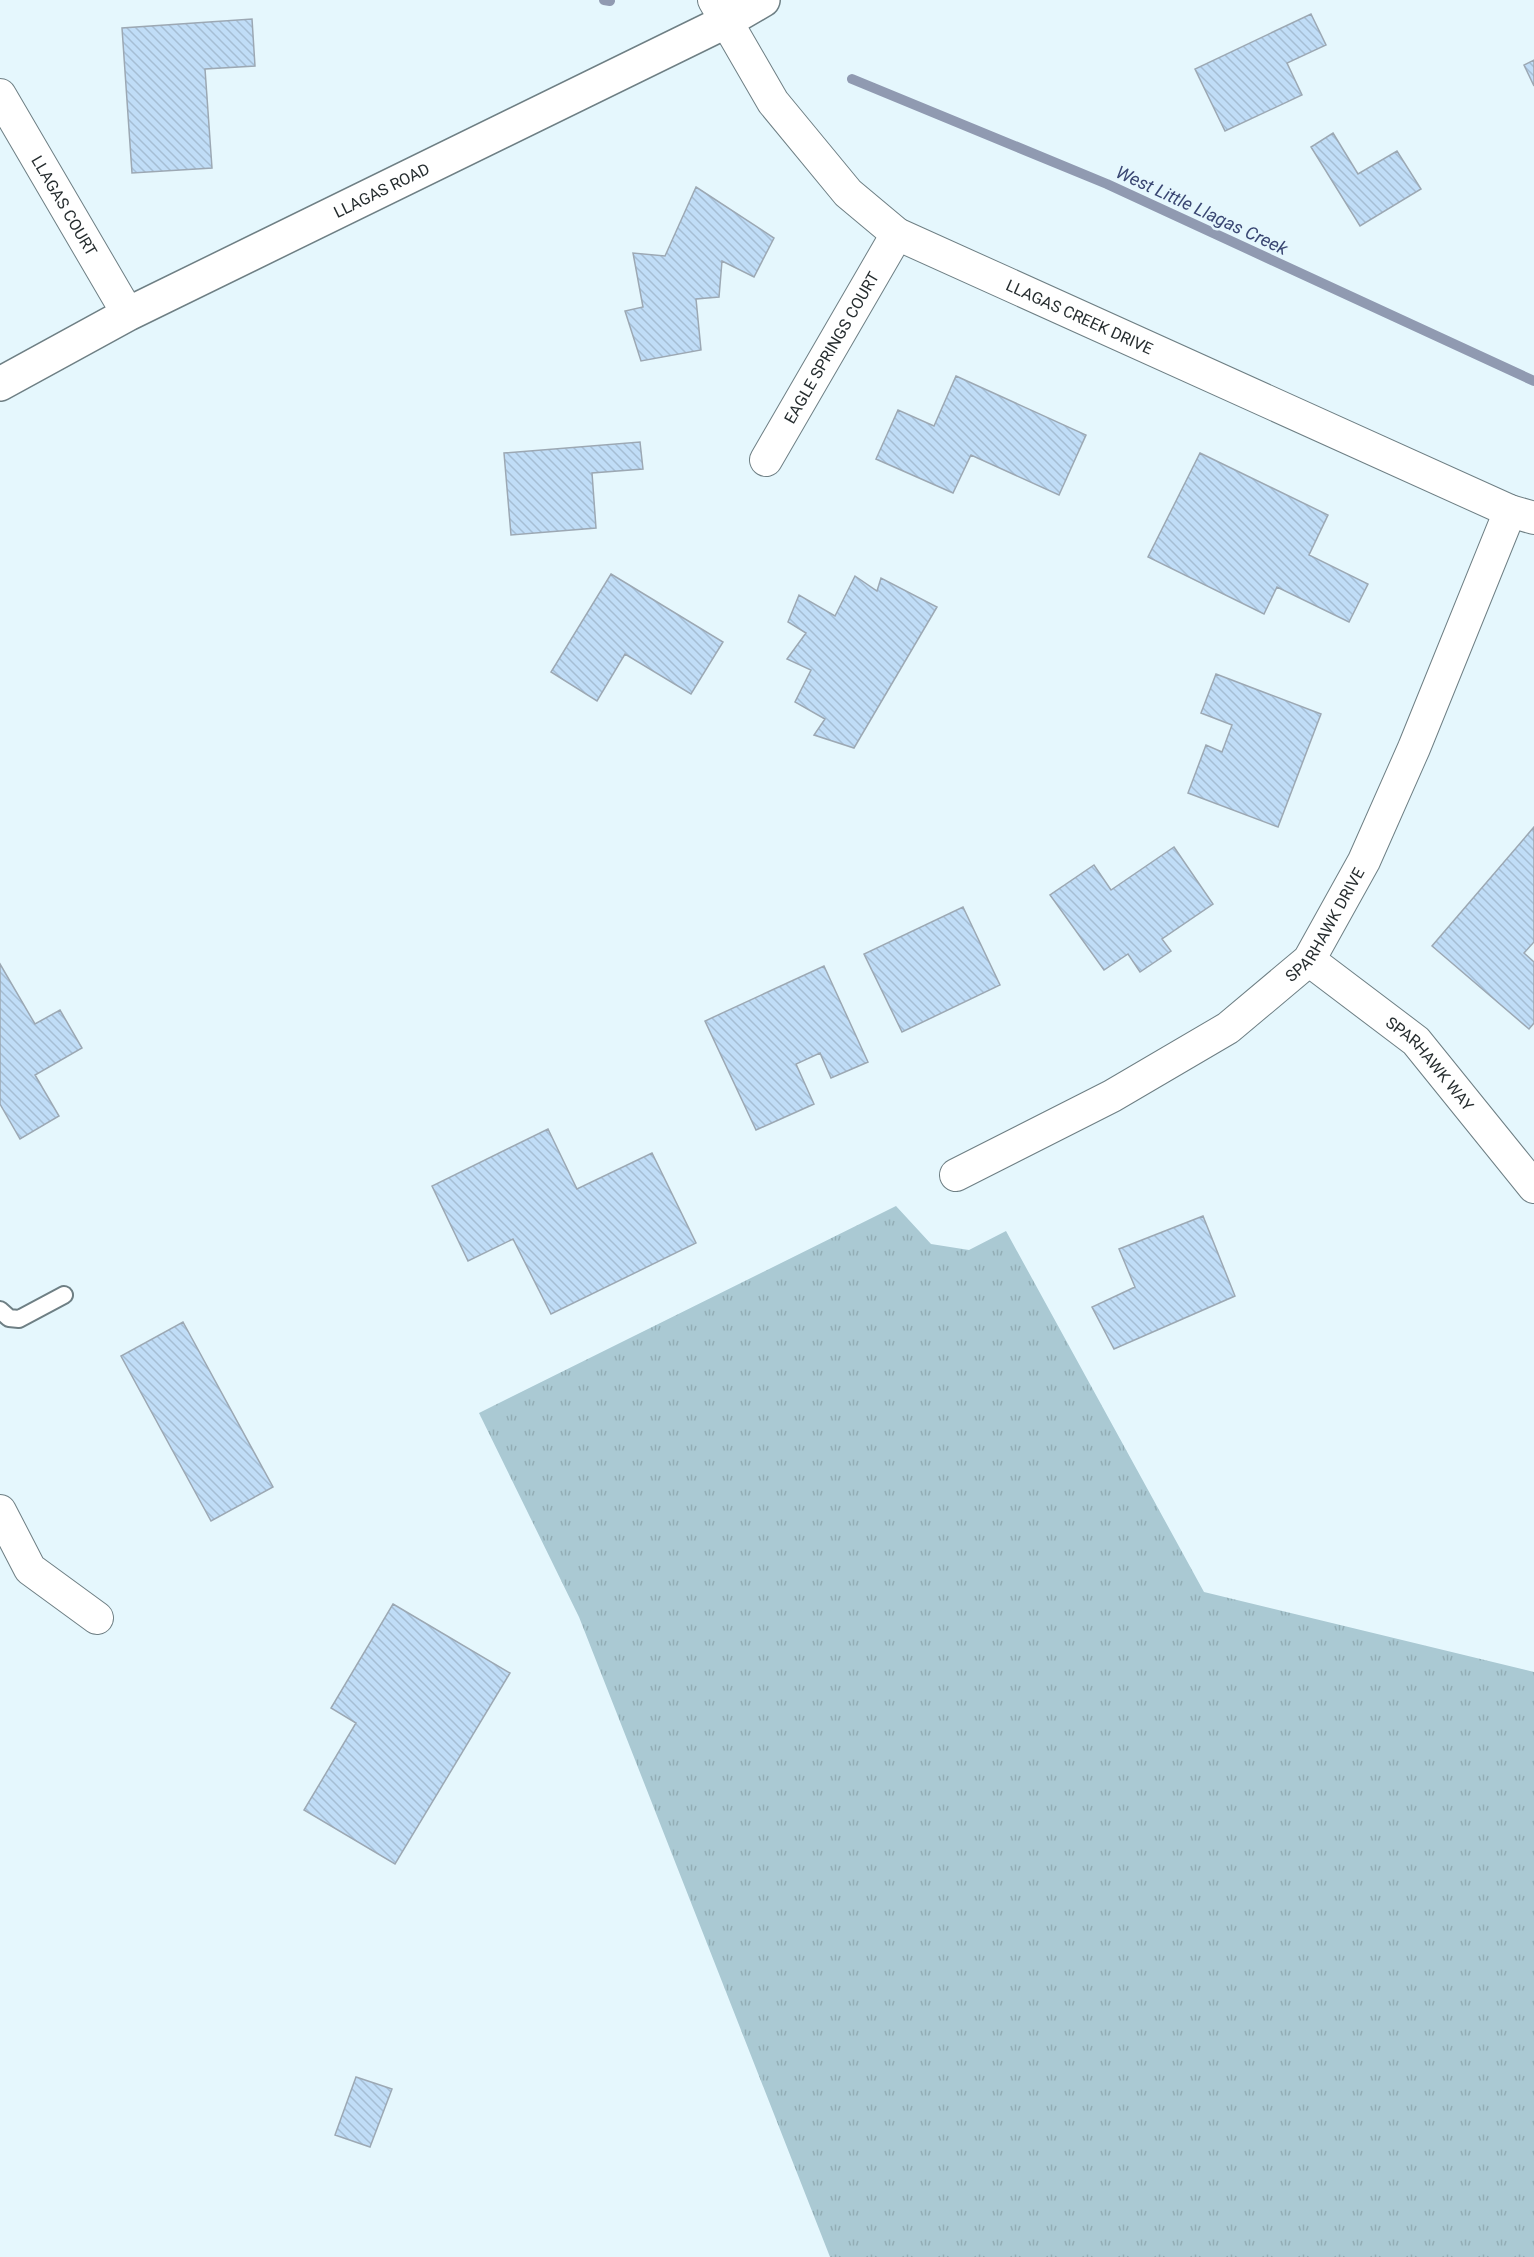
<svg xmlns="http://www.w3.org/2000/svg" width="1534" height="2257" font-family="Roboto,sans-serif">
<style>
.grass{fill:url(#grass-tufts)}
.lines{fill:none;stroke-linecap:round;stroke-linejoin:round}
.stream{stroke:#909ab1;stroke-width:10}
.building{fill:url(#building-back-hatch);stroke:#9ca8b3;stroke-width:1.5}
.lane-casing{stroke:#6e7f84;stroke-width:20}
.street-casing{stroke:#6e7f84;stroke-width:34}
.secondary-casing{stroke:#6e7f84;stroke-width:36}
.lane{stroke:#fff;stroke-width:16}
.street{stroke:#fff;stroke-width:32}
.secondary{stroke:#fff;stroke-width:33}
.labels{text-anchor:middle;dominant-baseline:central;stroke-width:5;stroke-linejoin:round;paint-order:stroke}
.street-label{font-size:16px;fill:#262d2f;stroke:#e5f7fd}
.water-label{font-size:18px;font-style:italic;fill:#394672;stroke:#e5f7fd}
</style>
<defs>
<pattern id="grass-tufts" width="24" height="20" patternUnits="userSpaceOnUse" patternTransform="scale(1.5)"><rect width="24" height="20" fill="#aac9d3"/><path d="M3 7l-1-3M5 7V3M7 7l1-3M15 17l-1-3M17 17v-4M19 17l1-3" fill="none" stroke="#92adb5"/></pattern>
<pattern id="building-back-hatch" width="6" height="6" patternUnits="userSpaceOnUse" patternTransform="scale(1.5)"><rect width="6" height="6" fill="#c0ddf7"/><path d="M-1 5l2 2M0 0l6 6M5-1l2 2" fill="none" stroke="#a5bed4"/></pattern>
</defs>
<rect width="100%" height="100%" fill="#e5f7fd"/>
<path class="grass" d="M896 1206 931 1244 969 1250 1006 1231 1204 1592 1534 1672V2257H830L579 1617 479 1413Z"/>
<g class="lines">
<path class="stream" d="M604 0 610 1
M852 79 1107 184 1534 381"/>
</g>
<path class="building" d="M1311 14 1326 45 1287 63 1302 95 1225 131 1195 69Z
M252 19 255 66 205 69 212 168 132 173 122 28Z
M1534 60V86L1524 65Z
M1333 133 1358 174 1397 151 1421 189 1360 226 1311 147Z
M696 187 774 238 754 277 722 261 719 297 696 299 701 350 641 361 625 311 643 307 633 253 665 256Z
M956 376 1086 435 1059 495 971 455 953 493 876 459 898 410 934 426Z
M640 442 643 469 592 473 596 528 511 535 504 453Z
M1200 453 1328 515 1309 555 1368 584 1349 622 1277 587 1264 614 1148 557Z
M611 574 723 642 691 694 625 654 597 701 551 672Z
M855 576 877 591 881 578 937 607 854 748 814 735 825 719 795 702 811 670 787 659 806 633 788 622 799 595 835 616Z
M1216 674 1321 714 1278 827 1188 793 1206 745 1222 752 1232 725 1201 713Z
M1534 827V942L1524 953 1534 962V1023L1529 1029 1432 946Z
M1174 847 1213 904 1162 939 1171 951 1140 972 1128 954 1104 970 1050 895 1094 865 1111 890Z
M963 907 1000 985 902 1032 864 954Z
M0 964 35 1024 60 1010 82 1048 35 1075 59 1116 20 1139 0 1104Z
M824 966 868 1062 831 1078 820 1053 796 1064 814 1104 756 1130 705 1021Z
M548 1129 577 1189 652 1153 696 1243 551 1314 513 1239 468 1261 432 1186Z
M1203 1216 1235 1296 1114 1349 1092 1307 1135 1287 1119 1249Z
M183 1322 273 1487 211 1521 121 1356Z
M393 1604 510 1673 395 1864 304 1810 356 1723 331 1708Z
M356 2077 392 2089 370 2147 335 2135Z"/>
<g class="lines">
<defs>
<path id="lane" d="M0 1310 9 1318 19 1319 64 1295"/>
<g id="street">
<path id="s1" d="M714 0 773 102 848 193 897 234 1510 511 1534 518"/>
<path id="s2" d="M0 95 128 314"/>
<path id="s3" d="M766 460 897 234"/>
<path id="s4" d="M1309 960 1416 1041 1534 1187"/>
<path id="s5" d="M956 1175 1112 1096 1228 1028 1309 960 1364 861 1414 748 1510 511"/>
<path d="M0 1511 30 1569 97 1618"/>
</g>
<g id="secondary">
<path id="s6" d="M0 384 128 314 727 21 763 0"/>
</g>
</defs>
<use href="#lane" class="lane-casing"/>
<use href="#street" class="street-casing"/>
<use href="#secondary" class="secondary-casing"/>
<use href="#lane" class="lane"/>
<use href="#street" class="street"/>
<use href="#secondary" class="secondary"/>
</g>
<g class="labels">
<g class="street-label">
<text stroke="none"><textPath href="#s6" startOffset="428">LLAGAS ROAD</textPath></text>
<text stroke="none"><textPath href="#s2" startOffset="128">LLAGAS COURT</textPath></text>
<text stroke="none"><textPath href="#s1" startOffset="500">LLAGAS CREEK DRIVE</textPath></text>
<text stroke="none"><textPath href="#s3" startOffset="130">EAGLE SPRINGS COURT</textPath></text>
<text stroke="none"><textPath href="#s5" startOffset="453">SPARHAWK DRIVE</textPath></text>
<text stroke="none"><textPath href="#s4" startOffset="160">SPARHAWK WAY</textPath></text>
</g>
<g class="water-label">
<text transform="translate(1202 210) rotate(25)">West Little Llagas Creek</text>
</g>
</g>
</svg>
